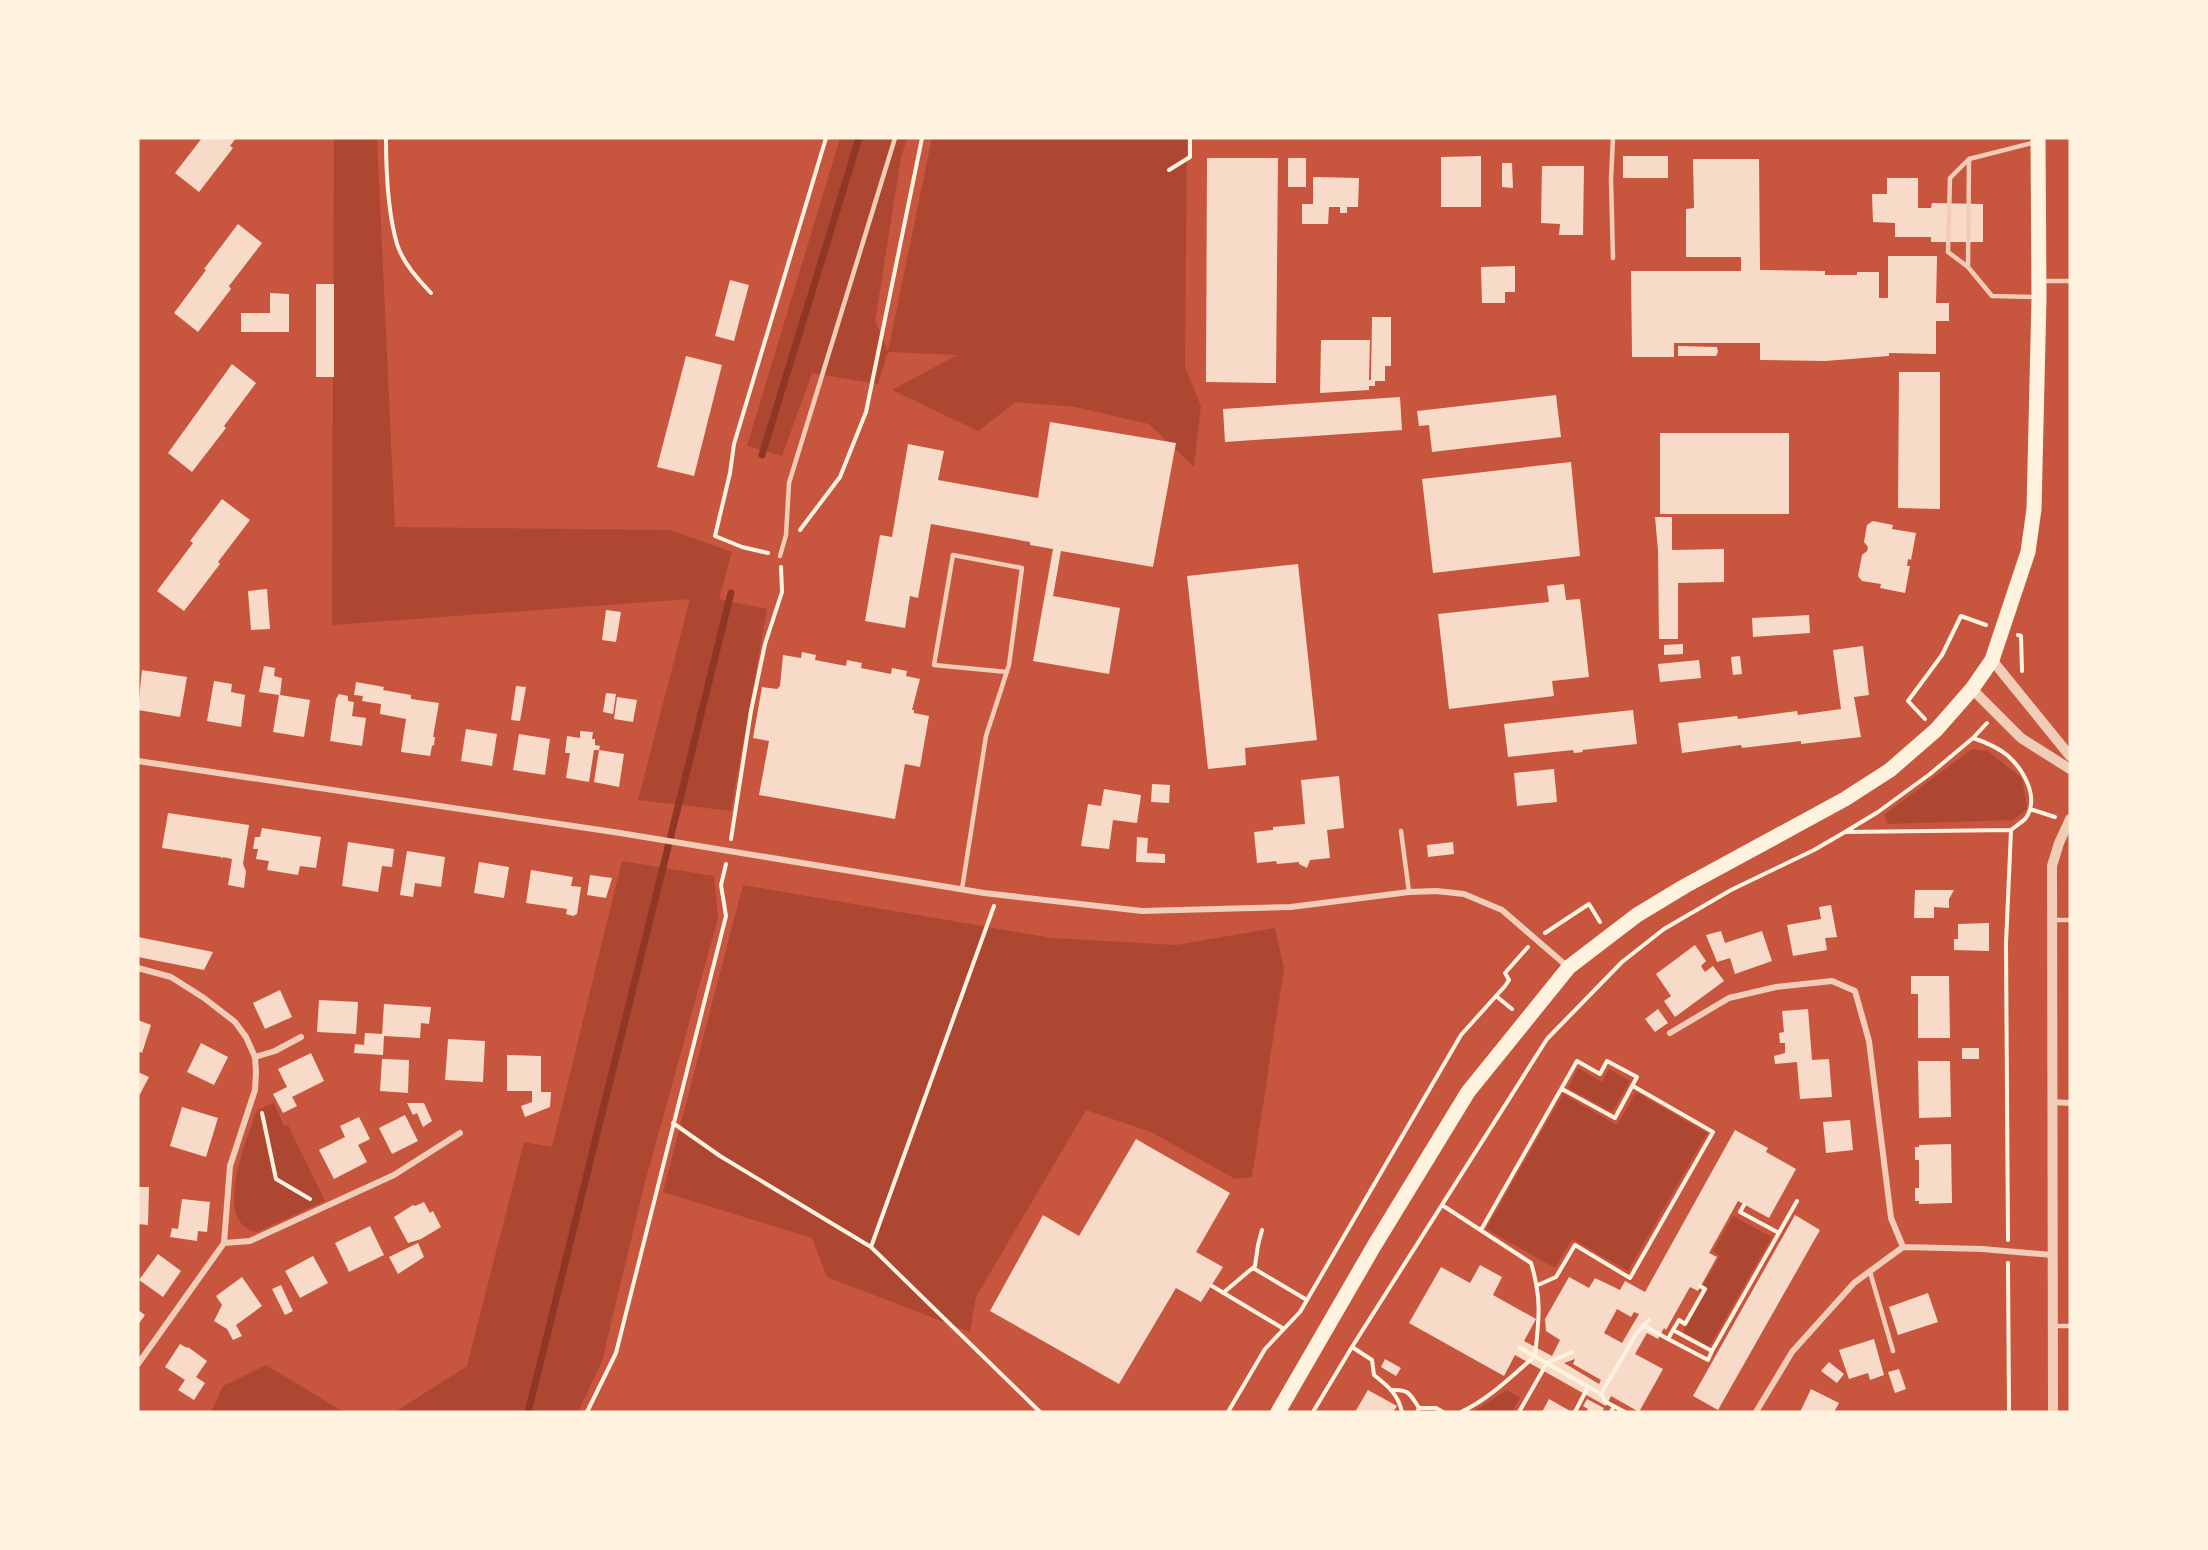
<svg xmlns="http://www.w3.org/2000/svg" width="2208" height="1550" font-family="'Roboto Condensed',sans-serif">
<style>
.green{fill:#ae4732}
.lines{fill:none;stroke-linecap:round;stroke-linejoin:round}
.stream{stroke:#8f3625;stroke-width:7}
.building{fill:#f7dbc8;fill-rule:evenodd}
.path{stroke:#fff3e0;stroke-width:4}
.service{stroke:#f1ccb7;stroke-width:4.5}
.minor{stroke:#f1ccb7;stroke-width:6}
.tertiary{stroke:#f1ccb7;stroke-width:10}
.primary{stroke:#fff3e0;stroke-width:15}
</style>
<rect width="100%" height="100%" fill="#c8553d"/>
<path class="green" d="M334 138H377L395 527 670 530 732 552 719 599 767 609 731 811 638 800 690 599 332 625Z
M840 138H907L901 158 875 321 888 351 932 138H1187L1185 367 1201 406 1194 467 1149 424 1075 407 1016 402 978 431 892 390 957 355 888 352 878 384 812 373 782 456 747 446Z
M1972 749 1988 751 2022 778 2027 809 2013 820 1888 824 1884 815Z
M622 861 714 876 718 918 644 1186 602 1361 578 1412H395L467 1366 524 1142 552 1147Z
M743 885 1052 938 1176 945 1275 928 1284 968 1252 1177 1235 1179 1151 1132 1086 1110 976 1297 970 1332 827 1277 812 1238 663 1192Z
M1578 1068 1602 1082 1609 1069 1630 1081 1612 1112 1568 1088Z
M1636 1092 1707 1133 1628 1271 1572 1239 1555 1268 1486 1229 1563 1094 1617 1125Z
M274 1103 284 1126 288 1125 325 1201 257 1232C210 1223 248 1138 257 1110Z
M1733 1216 1772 1237 1709 1347 1683 1332 1708 1288 1703 1285 1720 1256 1713 1251Z
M266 1365 344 1412H211L223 1386Z
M1507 1390 1520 1398 1512 1412H1473Z"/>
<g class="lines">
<path class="stream" d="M762 455 859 138
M528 1412 731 593"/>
</g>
<path class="building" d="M202 138H236L230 146 233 148 199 192 175 173Z
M1481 156V207H1441V157Z
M1623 156H1668V178H1623Z
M1207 158H1278L1276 383 1206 382Z
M1288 158H1306V187H1288Z
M1693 159H1759L1760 270 1825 271V275H1857V272H1879V298H1888V256H1937L1936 303H1949V321H1936V354L1889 353V356L1825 361 1760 360V343H1674V357H1632L1631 271H1741V257H1686V209L1694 208Z
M1502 163H1512L1513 188 1502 187Z
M1542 166H1584L1583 235H1559L1560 224 1541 223Z
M1313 177 1359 178 1358 207H1347V213H1340V207H1329L1328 224H1302V204H1313Z
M1887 178H1918V208H1931L1932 203 1983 204V242H1931V237H1895V223L1873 222 1872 194H1887Z
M238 224 262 243 229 286 231 289 198 332 174 313 206 270 204 269Z
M1515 266V292H1505V303H1482L1481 267Z
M730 280 749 285 734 341 715 336Z
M316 284H334V377H316Z
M270 293 289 294V332H241V313H270Z
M1372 317H1391V366H1385V381H1375V386H1369V390L1320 393 1321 340H1370L1369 380H1371Z
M1678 346 1717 347 1718 352 1716 356H1678Z
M686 356 722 365 694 476 657 467Z
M232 364 256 383 224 426 226 428 192 472 168 453Z
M1899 372H1940V509L1898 508Z
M1556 395 1561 437 1432 452 1429 425 1419 426 1417 411Z
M1400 397 1402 430 1225 442 1223 409Z
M1050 422 1176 443 1153 567 1061 551 1053 596 1120 608 1109 674 1033 661 1053 549 1030 545V542L931 524 918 598 910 596 905 628 865 621 880 535 892 537 908 444 944 451 938 480 1038 498Z
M1660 433H1789V514H1660Z
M1571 462 1580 556 1433 573 1422 479Z
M222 499 250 520 218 562 220 564 184 611 157 591 193 543 190 541Z
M1655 517H1672V550L1724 549V582L1678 583V639H1659L1658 550Z
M1873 521 1893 525 1892 529 1916 533 1911 560 1908 559 1907 566H1910L1905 593 1880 588 1881 584 1862 581 1858 576 1862 555 1867 551 1868 547 1864 542 1867 525Z
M1298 564 1317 740 1245 748 1246 765 1208 769 1187 576Z
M1564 584 1566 600 1580 599 1589 677 1552 681 1554 696 1449 709 1438 614 1549 602 1547 586Z
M267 589 270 629 251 630 248 591Z
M606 610 621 612 616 642 602 640Z
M1809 615 1810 633 1753 637 1752 618Z
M1683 644V654L1664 655V645Z
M1863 646 1869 695 1854 697 1861 737 1801 744V741L1742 748 1741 745 1682 753 1678 723 1737 716 1738 719 1797 711 1798 715 1841 709 1833 650Z
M802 652 816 655 815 660 846 666 847 660 862 663 861 668 891 674 892 668 907 671 906 676 920 679 912 710H914V713L929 716 920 767 905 764 895 819 759 795 769 741 753 738 762 687 777 689 780 686 783 655 801 658Z
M1740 656 1742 674 1733 675 1731 657Z
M1699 660 1701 678 1660 682 1658 664Z
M264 666 275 668 274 676 282 678 280 695 310 700 304 737 273 732 279 695 259 692Z
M142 670 187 677 180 717 138 710Z
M214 681 232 684 231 692 245 695 241 727 207 721Z
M356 682 384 687 383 690 411 695V699L439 703 433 737H435L434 745 432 746 430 756 401 752 406 719 380 714 381 704 362 701 363 696 354 695Z
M516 686 526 687 520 721 511 720Z
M606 693 616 694 613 714 603 712Z
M339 694 348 696V701L354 702 352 716 366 718 362 746 330 741 336 699Z
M617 697 637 700 633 722 614 719Z
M1633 710 1637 744 1582 750 1583 752 1574 753 1573 750 1508 757 1504 724Z
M466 729 497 734 492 766 461 761Z
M580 731 593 732 592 739H595V745L600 746 599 750H594L589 782 566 778 570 753H565L567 736 580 738Z
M519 734 550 739 545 775 513 770Z
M599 750 624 754 619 787 594 782Z
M1554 769 1557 802 1517 806 1514 773Z
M1339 776 1344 828 1327 830 1330 858 1310 860 1307 868 1299 864V862L1277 864 1276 861 1257 863 1254 832 1273 830V827L1305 824 1301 780Z
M1152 784 1170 785 1169 803 1151 802Z
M1104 789 1141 795 1137 823 1113 820 1109 849 1081 846 1088 804 1101 806Z
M168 813 249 825 243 864 246 871 244 888 228 885 232 859 223 857 222 859 221 857 162 848Z
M262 828 321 837 316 868 300 866 298 875 267 870 269 861 256 859 258 849H253L255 837H260Z
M1137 837 1148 838 1147 853 1165 854V863L1136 862Z
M348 842 394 849 392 867 382 866 378 892 342 886Z
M1453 842 1454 854 1428 857 1427 845Z
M407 851 445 857 441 887 415 883 413 897 400 895Z
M479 862 509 867 504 898 474 893Z
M531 870 573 877 571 886 581 887 577 914 573 916 566 914 567 909 526 903Z
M590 875 612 878 606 898 587 895Z
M1915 890H1954L1949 899V908L1934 907V918H1914Z
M1831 905 1837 937 1825 938 1827 950 1793 956 1787 925 1821 919 1819 907Z
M1989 923V951L1954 950V939H1958V924Z
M1721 931 1725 943 1762 931 1772 961 1735 974 1730 958 1717 962 1706 935Z
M138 937 213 952 204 970 138 957Z
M1695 945 1706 961 1701 966 1705 972 1713 966 1724 981 1675 1017 1664 1001 1671 996 1656 974Z
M1911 976H1949L1950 1038H1918V994H1911Z
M280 990 292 1017 265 1029 253 1003Z
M319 1000 358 1002 356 1034 317 1032Z
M384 1004 431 1007 429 1024 421 1023 420 1038 384 1036 383 1055 354 1053 355 1044 364 1045 365 1033 382 1034Z
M1658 1009 1668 1023 1655 1032 1645 1019Z
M1808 1009 1812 1060 1829 1059 1832 1097 1800 1099 1797 1062 1775 1064 1774 1056 1785 1053V1043H1780L1779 1033 1784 1032 1782 1011Z
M138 1020 151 1025 142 1053 138 1051Z
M448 1039 485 1041 483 1082 445 1080Z
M201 1043 228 1057 214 1085 187 1072Z
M1962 1048H1979V1059H1962Z
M311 1053 324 1081 292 1097 297 1106 283 1113 273 1094 287 1087 278 1069Z
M507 1055 541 1056V1092H551L550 1107 525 1117 521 1106 532 1102V1091H507Z
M382 1059 409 1060 408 1093 380 1091Z
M1918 1061H1950L1951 1117 1919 1118Z
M138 1072 149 1077 138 1098Z
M407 1103H424L432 1121 423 1127 417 1113 413 1115Z
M182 1107 218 1118 206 1157 170 1146Z
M405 1115 418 1141 392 1154 379 1128Z
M359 1117 370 1139 358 1145 367 1162 334 1179 319 1150 345 1137 340 1126Z
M1850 1120 1853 1150 1826 1153 1823 1122Z
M1735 1130 1768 1148 1766 1152 1796 1169 1769 1218 1738 1201 1709 1253 1717 1257 1698 1291 1690 1287 1666 1330 1664 1328 1658 1339 1647 1333 1635 1354 1663 1369 1639 1412 1611 1396 1606 1406 1515 1355 1504 1376 1409 1323 1441 1267 1470 1283 1480 1265 1502 1277 1493 1295 1536 1319 1524 1341 1552 1356 1560 1340 1546 1331 1545 1319 1569 1277 1589 1288 1595 1278 1620 1290 1625 1281 1645 1292ZM1617 1309 1631 1317 1634 1312 1639 1314 1622 1343 1604 1333ZM1575 1359 1573 1364 1601 1380 1599 1384 1564 1363Z
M1136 1139 1230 1193 1196 1252 1223 1267 1201 1302 1176 1288 1119 1384 990 1311 1043 1215 1079 1236Z
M1951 1144 1952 1203 1919 1204V1201H1915V1188H1919V1160H1915V1147H1919V1145Z
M138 1187H149L148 1225 138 1224Z
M182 1199 210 1202 207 1232 198 1231 197 1241 170 1237 172 1228 178 1229Z
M424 1202 430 1213 433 1211 441 1227 421 1239 408 1243 394 1217 413 1205 415 1206Z
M1795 1215 1820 1230 1718 1410 1693 1396Z
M370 1226 384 1255 349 1272 335 1243Z
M418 1243 424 1257 398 1274 389 1257Z
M158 1254 181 1271 163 1297 139 1280Z
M313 1256 328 1283 300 1298 285 1271Z
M242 1277 262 1306 236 1325 242 1336 233 1340 227 1329 214 1321 222 1305 216 1296Z
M281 1285 293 1311 285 1315 272 1289Z
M1928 1293 1938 1322 1898 1335 1889 1307Z
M138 1310 145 1315 138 1325Z
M1874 1339 1884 1375 1870 1380 1868 1373 1849 1379 1839 1350Z
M180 1344 187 1348 188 1347 207 1361 196 1377 205 1383 194 1400 178 1390 185 1380 165 1367Z
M1385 1359 1401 1368 1396 1376 1381 1367Z
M1829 1362 1844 1374 1837 1383 1821 1371Z
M1899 1369 1906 1389 1895 1393 1888 1372Z
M1811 1389 1839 1403 1834 1412H1800Z
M1368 1390 1397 1406 1393 1412H1355Z
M1549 1399 1572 1412H1542Z
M1587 1399 1604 1408 1602 1412H1586L1588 1409 1583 1406Z"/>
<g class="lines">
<path class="path" d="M386 138C386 170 388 213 397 244 403 263 418 279 431 293
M1169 170 1190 157V138
M800 530 840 477 866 412 922 138
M768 553 742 547 715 536 730 473 734 444 826 138
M2018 635 2021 636 2022 671
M1925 719 1908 701 1942 655 1961 616 1986 625
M1973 738C1985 742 1997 747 2007 755 2023 769 2040 797 2026 818 2022 822 2016 826 2011 830L1845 832 1878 812 1930 774Z
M1973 738 1987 723
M2030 809 2055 817
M731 839 751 711 765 644 782 592 781 567
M1545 933 1589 904 1600 922
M1496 996 1512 1009
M262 1113 276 1179 310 1199
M673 1123 720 1156 871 1247 1040 1412
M1442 1205 1531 1263C1542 1299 1539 1320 1535 1356 1512 1376 1489 1399 1461 1412
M1744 1205 1740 1212 1779 1233
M1481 1230 1577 1061 1600 1074 1607 1061 1637 1077 1615 1118 1562 1089
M2008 1240 2006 944 2011 830
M871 1247 994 906
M2008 1263 2009 1412
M1253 1268 1307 1300
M1538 1285 1556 1277 1575 1245 1630 1278 1713 1132 1633 1086
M1212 1286 1284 1329
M1223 1293 1255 1266 1258 1245 1262 1230
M1643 1325 1668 1339 1673 1330 1712 1351 1797 1201
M1673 1330 1679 1320 1685 1324 1705 1289 1700 1286
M1668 1339 1708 1360 1712 1351
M1352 1347 1372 1360 1374 1375C1388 1386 1398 1394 1402 1412
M1520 1348 1601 1394 1606 1402 1625 1412
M1392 1390C1409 1389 1410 1394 1419 1408
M1601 1394 1636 1334 1649 1320
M587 1412 616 1353 726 916 721 885 726 864
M1228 1412 1265 1349 1300 1312 1461 1035 1505 986 1509 980 1505 973 1528 947
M1313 1412 1352 1347 1547 1039 1622 962 1664 929 1731 890 1814 850 1845 832
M1417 1412 1419 1408H1436L1443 1412
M1519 1412 1547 1363 1572 1352
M1575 1412 1588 1387
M1611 1412 1614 1406"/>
<path class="service" d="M1613 138 1611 179 1613 258
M1968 267 1948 252 1950 178 1969 159
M2042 281H2070
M2035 297 1992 296 1968 267 1969 159 2036 142
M780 556 786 535 789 483 895 138
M1401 831 1409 892
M962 889 986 736 1009 665 1022 568 953 555 934 665 1007 672
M2052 920H2070
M1870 1272 1893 1351
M2053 1326H2070"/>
<path class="minor" d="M138 761 620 833 984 893 1142 911 1291 907 1409 892 1436 891 1464 894 1502 910 1568 967
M138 968 171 977 204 998 235 1022 246 1037 255 1057 256 1072 255 1090 230 1166 224 1243 138 1364
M1670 1033 1729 998 1776 987 1832 981 1855 991 1869 1041 1891 1218 1903 1247
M255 1057 275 1051 301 1037
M2052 1102 2070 1103
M224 1243 250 1241 394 1175 460 1133
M1756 1412 1792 1352 1854 1283 1903 1247 1982 1249 2053 1255"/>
<path class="tertiary" d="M1992 660 2070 756
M1972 689 2021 738 2070 769
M2053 1412 2052 866 2059 843 2070 819"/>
<path class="primary" d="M1278 1412 1374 1246 1468 1092 1569 967 1637 915 1685 886 1845 799 1890 770 1936 730 1972 689 1992 660 2028 552 2034 509 2039 298 2038 138"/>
</g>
<rect width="2208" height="1550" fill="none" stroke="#fff3e0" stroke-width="279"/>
</svg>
